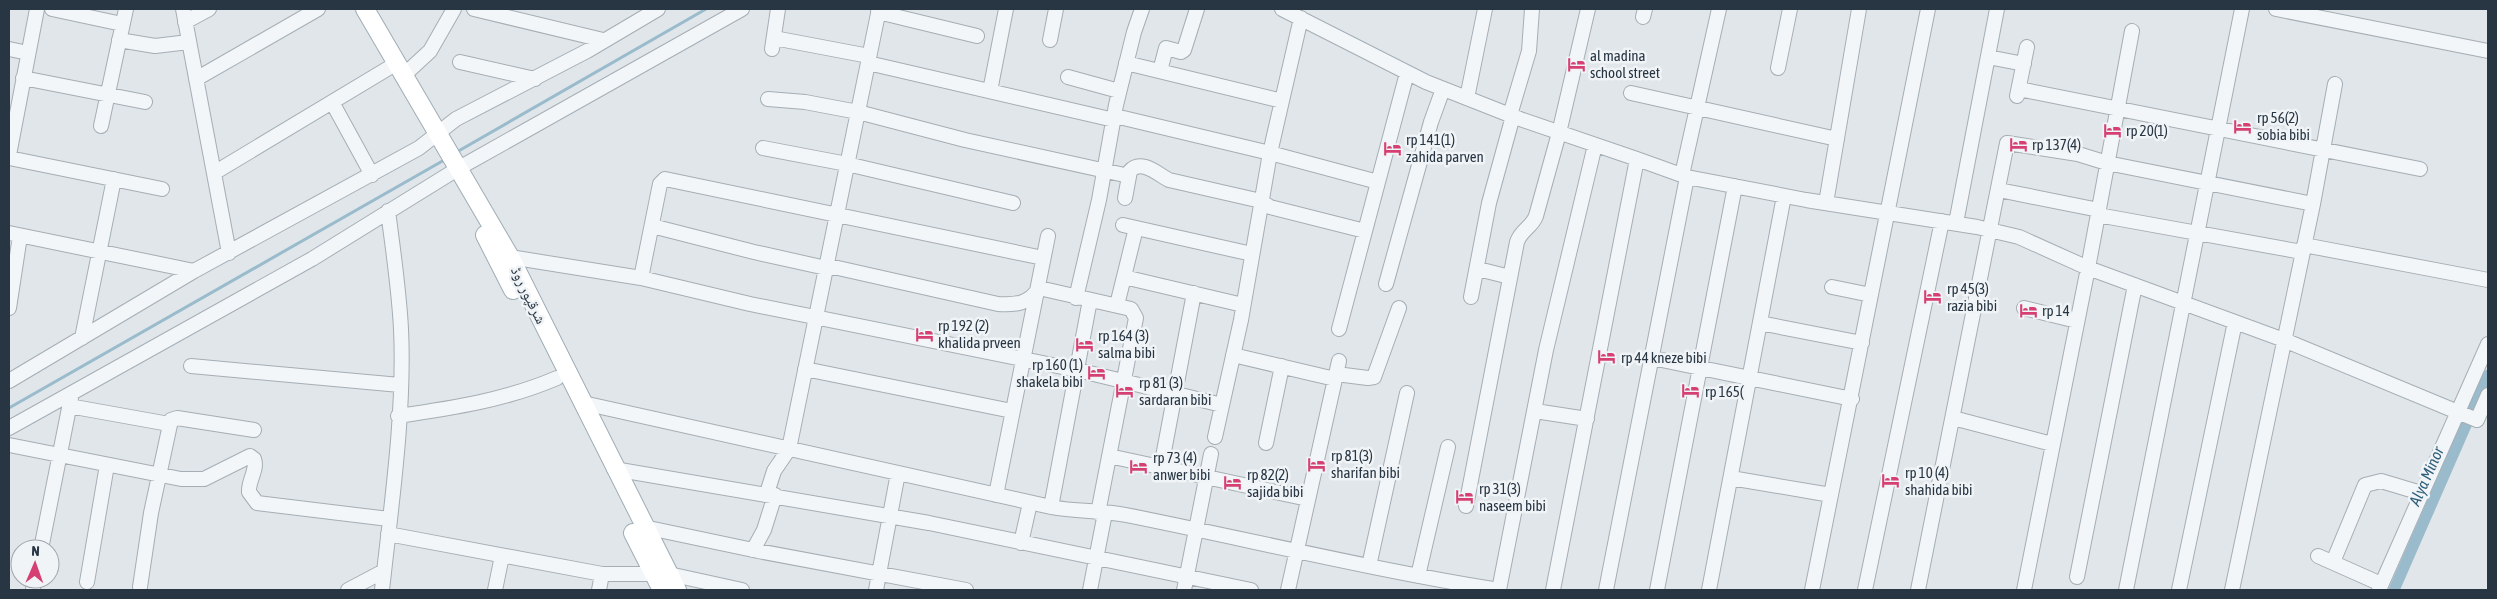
<svg xmlns="http://www.w3.org/2000/svg" width="2497" height="599" font-family="'Asap Condensed','Noto Naskh Arabic',sans-serif">
<style>
.lines{fill:none;stroke-linecap:round;stroke-linejoin:round}
.stream{stroke:#9bc;stroke-width:3}
.canal{stroke:#9bc;stroke-width:11}
.minor-casing{stroke:#a5aeb5;stroke-width:16}
.major-casing{stroke:#9fadb6;stroke-width:20}
.minor{stroke:#f3f6f8;stroke-width:14}
.major{stroke:#fff;stroke-width:18}
.labels{text-anchor:middle;dominant-baseline:central;stroke-width:5;stroke-linejoin:round;paint-order:stroke}
.poi-label{font-size:15px;fill:#283643;stroke:#f0f4f7;text-anchor:start}
.street-label{font-size:15px;fill:#283643;stroke:#f0f4f7}
.water-label{font-size:16px;font-style:italic;fill:#2f5e79;stroke:#f0f4f7}
</style>
<rect width="100%" height="100%" fill="#e0e6ea"/>
<g class="lines">
<path class="stream" d="M455 153 706 9
M9 408 446 159"/>
<path class="canal" d="M2394 590 2488 375"/>
<defs>
<path id="minor" d="M52 9 122 24
M183 9 229 253
M474 9 603 40
M1282 9 1426 82 1520 119 1637 159 1687 177 1806 200 1977 227 2019 237 2088 268 2284 340 2477 420 2488 395
M2276 9 2488 51
M878 12 977 36
M1643 17 1645 9
M185 22 209 9
M774 38 869 56
M119 40 155 46 189 42
M1050 40 1056 9
M9 49 28 53
M772 49 778 9
M1988 57 2024 64
M460 62 535 79
M868 63 1114 120
M1126 63 1282 101
M1778 68 1790 9
M1160 71 1166 48 1181 52 1184 50 1197 9
M404 75 430 51 454 9
M1068 77 1119 91
M23 78 145 102
M196 79 318 9
M2019 89 2420 169
M990 91 1006 9
M1631 93 1837 139
M2017 96 2027 47
M1467 98 1485 9
M768 99 805 102 858 112 965 140 1129 176
M332 102 372 175
M1510 115 1529 51 1532 9
M1115 116 1270 153 1378 182
M101 126 126 9
M763 148 847 164 1013 203
M9 155 37 9
M9 158 162 189
M214 173 397 63
M1682 175 1719 9
M1999 190 2099 210
M1125 198 1130 171C1141 158 1159 175 1169 180L1261 201 1270 207 1365 231
M1826 203 1859 9
M2098 215 2302 252
M1956 223 1997 9
M1123 225 1252 254
M652 226 754 252 826 268H838L998 304C1016 305 1029 304 1039 288L1131 309 1136 318 1098 513
M9 233 194 271
M2304 245 2488 280
M510 257 641 278 750 304 1077 370 1222 405
M1478 269 1510 277
M1124 277 1243 305
M641 278 660 184 665 179 1043 258
M1386 284 1431 122 1443 89
M1832 287 1871 295
M1471 297 1489 203 1513 116
M1076 298 1099 200 1116 105 1134 32 1142 9
M1117 305 1136 228
M9 308 20 236
M2024 308 2077 321
M1760 323 1862 343
M1339 329 1407 73
M82 338 114 179
M1233 355 1335 379
M1652 358 1852 399
M191 366 400 385
M805 369 1012 411
M1336 374 1368 378 1374 377 1399 308
M9 381 194 271 419 148 456 119 587 51 658 9
M583 403 1051 507C1076 512 1101 510 1126 515 1251 540 1374 570 1499 590
M69 406 169 424
M1535 411 1587 419
M398 416C453 408 506 400 557 378
M1953 418 2052 444
M9 428 312 259 459 168 742 9
M1215 437 1241 320 1270 153 1301 18
M1266 443 1282 366
M9 445 181 479H204L250 456 254 459C258 469 248 481 249 492L257 503 389 519
M1109 456 1308 499
M1161 467 1194 293
M614 469 929 523 1251 590
M1731 478 1831 495
M767 493 774 471 789 449 879 9
M996 495 1048 236
M1466 506 1517 242C1521 230 1532 227 1536 216L1559 133 1588 9
M1051 507 1090 300
M644 527 758 551 966 590
M388 534 602 574H669L742 590
M1021 543 1030 503
M41 549 72 393
M753 550 764 530 775 495
M2318 556 2381 584
M2333 562 2365 485 2381 481 2421 493
M1369 566 1407 393
M1418 576 1448 447
M2077 577 2135 285
M87 582 107 465
M140 587 151 513 171 420 177 418 254 430
M33 590 34 579
M348 590 384 571
M382 590C391 507 405 412 401 329 399 289 393 250 388 211
M495 590 502 556
M599 590 602 574
M876 590 898 473
M1090 590 1105 513
M1184 590 1211 454
M1288 590 1339 361
M1499 590 1546 350 1595 145
M1553 590 1637 159
M1606 590 1687 177
M1657 590 1735 186
M1709 590 1784 196
M1812 590 1928 9
M1865 590 1942 221
M1918 590 2007 143 2078 154 2107 163 2313 204
M2024 590 2088 268 2132 31
M2126 590 2242 9
M2179 590 2235 322
M2232 590 2313 204 2335 84
M2379 590 2488 344"/>
<path id="major" d="M365 9 510 257 677 590
M485 235 513 290
M633 533 662 590"/>
</defs>
<use href="#minor" class="minor-casing"/>
<use href="#major" class="major-casing"/>
<use href="#minor" class="minor"/>
<use href="#major" class="major"/>
</g>
<defs>
<symbol id="hotel-bare" viewBox="-9 -9 18 18"><path d="M-6-4.5h1.5V1H6V5H4.5V3h-9V5H-6ZM-4 0a1.8 1.8 0 1 1 3.6 0ZM.5 0V-2.5h3Q6-2.5 6 0Z" fill="#d63f71" stroke="#f0f4f7" stroke-width="2.5" paint-order="stroke"/></symbol>
</defs>
<g fill-rule="evenodd">
<use href="#hotel-bare" x="1564" y="52" width="25" height="25"/>
<use href="#hotel-bare" x="2230" y="114" width="25" height="25"/>
<use href="#hotel-bare" x="2100" y="118" width="25" height="25"/>
<use href="#hotel-bare" x="2006" y="132" width="25" height="25"/>
<use href="#hotel-bare" x="1380" y="136" width="25" height="25"/>
<use href="#hotel-bare" x="1920" y="284" width="25" height="25"/>
<use href="#hotel-bare" x="2016" y="298" width="25" height="25"/>
<use href="#hotel-bare" x="912" y="322" width="25" height="25"/>
<use href="#hotel-bare" x="1072" y="332" width="25" height="25"/>
<use href="#hotel-bare" x="1594" y="344" width="25" height="25"/>
<use href="#hotel-bare" x="1084" y="360" width="25" height="25"/>
<use href="#hotel-bare" x="1112" y="378" width="25" height="25"/>
<use href="#hotel-bare" x="1678" y="378" width="25" height="25"/>
<use href="#hotel-bare" x="1304" y="452" width="25" height="25"/>
<use href="#hotel-bare" x="1126" y="454" width="25" height="25"/>
<use href="#hotel-bare" x="1878" y="468" width="25" height="25"/>
<use href="#hotel-bare" x="1220" y="470" width="25" height="25"/>
<use href="#hotel-bare" x="1452" y="484" width="25" height="25"/>
</g>
<g class="labels">
<g class="poi-label">
<text x="1590" y="55">al madina<tspan x="1590" dy="17">school street</tspan></text>
<text x="2257" y="117">rp 56(2)<tspan x="2257" dy="17">sobia bibi</tspan></text>
<text x="2126" y="130">rp 20(1)</text>
<text x="1406" y="139">rp 141(1)<tspan x="1406" dy="17">zahida parven</tspan></text>
<text x="2032" y="144">rp 137(4)</text>
<text x="1947" y="288">rp 45(3)<tspan x="1947" dy="17">razia bibi</tspan></text>
<text x="2042" y="310">rp 14</text>
<text x="938" y="325">rp 192 (2)<tspan x="938" dy="17">khalida prveen</tspan></text>
<text x="1098" y="335">rp 164 (3)<tspan x="1098" dy="17">salma bibi</tspan></text>
<text x="1621" y="357">rp 44 kneze bibi</text>
<text x="1083" y="364" text-anchor="end">rp 160 (1)<tspan x="1083" dy="17">shakela bibi</tspan></text>
<text x="1139" y="382">rp 81 (3)<tspan x="1139" dy="17">sardaran bibi</tspan></text>
<text x="1705" y="391">rp 165(</text>
<text x="1331" y="455">rp 81(3)<tspan x="1331" dy="17">sharifan bibi</tspan></text>
<text x="1153" y="457">rp 73 (4)<tspan x="1153" dy="17">anwer bibi</tspan></text>
<text x="1905" y="472">rp 10 (4)<tspan x="1905" dy="17">shahida bibi</tspan></text>
<text x="1247" y="474">rp 82(2)<tspan x="1247" dy="17">sajida bibi</tspan></text>
<text x="1479" y="488">rp 31(3)<tspan x="1479" dy="17">naseem bibi</tspan></text>
</g>
<g class="street-label">
<text transform="translate(529 295) rotate(64)">شرقپور روڈ</text>
</g>
<g class="water-label">
<text transform="translate(2426 476) rotate(-66)">Alya Minor</text>
</g>
</g>
<rect width="2497" height="599" fill="none" stroke="#283643" stroke-width="20"/>
<g transform="translate(35 564) rotate(2)"><circle r="24" fill="#f0f4f7" stroke="#a0a8af"/>
<path d="M0-4L9 19L0 12L-9 19Z" fill="#d63f71"/>
<text y="-8" font-size="14" font-weight="bold" text-anchor="middle" fill="#283643">N</text>
</g>
</svg>
